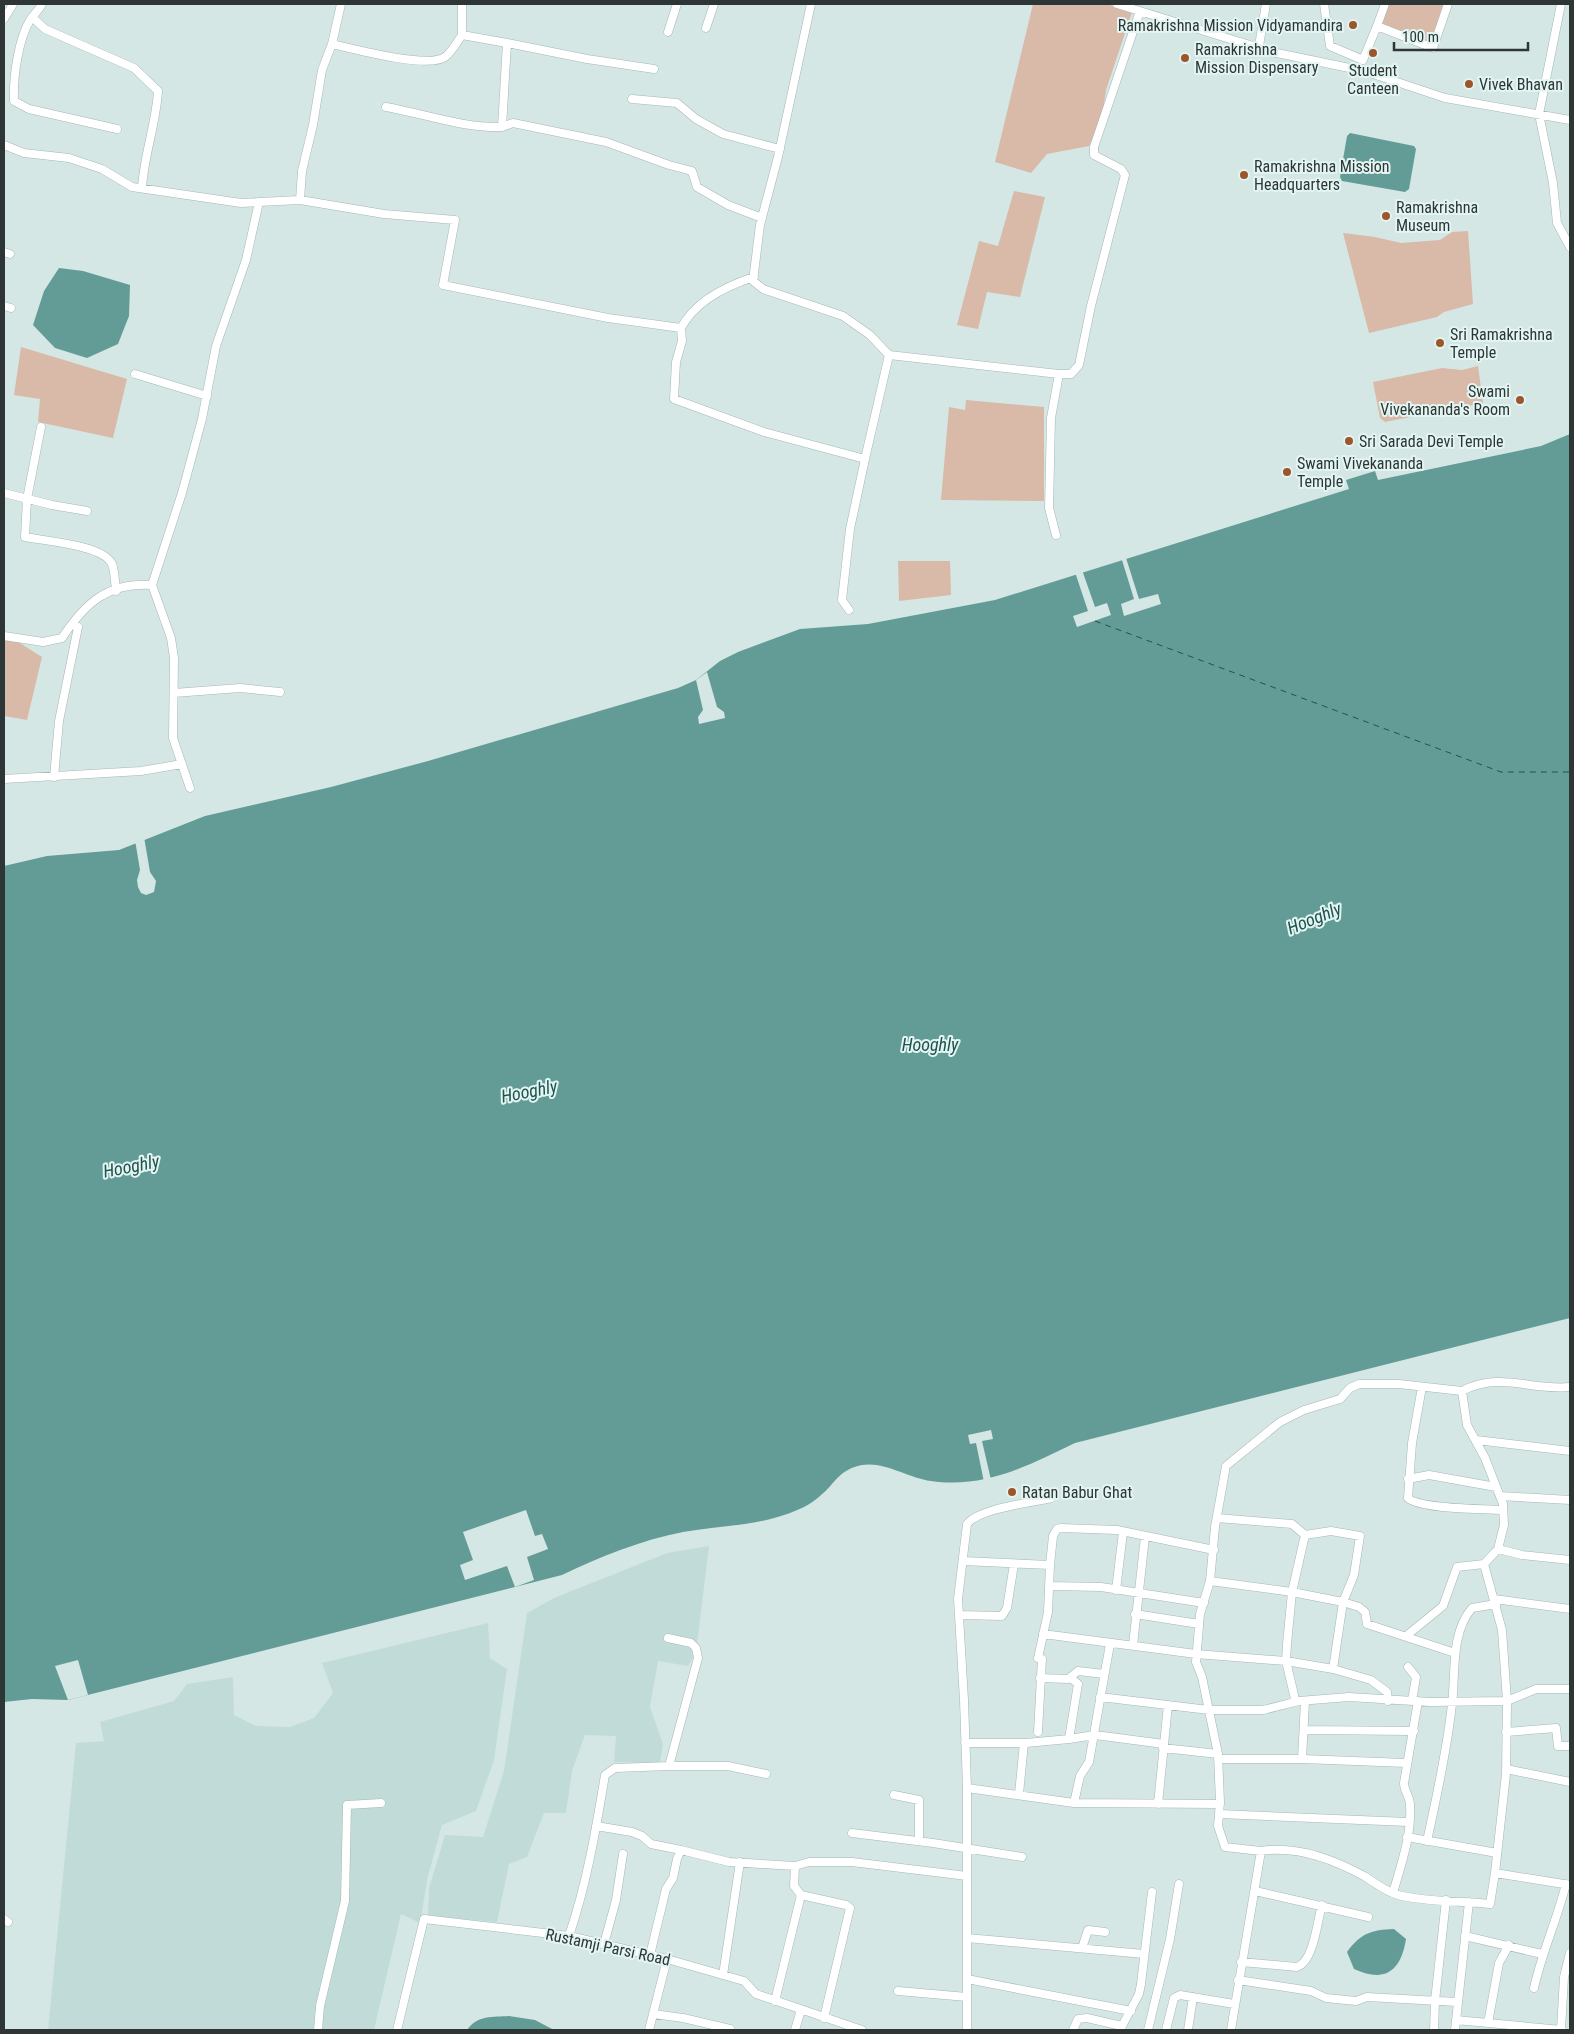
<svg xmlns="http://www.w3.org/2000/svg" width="1574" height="2034" font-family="'Roboto Condensed',sans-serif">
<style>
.built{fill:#c1dcd8}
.green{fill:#d9b9a8}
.water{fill:#639c96}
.pier{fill:#d5e7e5}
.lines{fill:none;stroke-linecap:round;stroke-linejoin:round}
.ferry{stroke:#20534e;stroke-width:1;stroke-dasharray:6 5;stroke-linecap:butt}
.street-casing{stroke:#a5b7b4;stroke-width:9}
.street{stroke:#fff;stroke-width:8}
.poi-dot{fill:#9c562c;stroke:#e2f5f2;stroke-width:2}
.labels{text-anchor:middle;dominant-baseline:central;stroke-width:4;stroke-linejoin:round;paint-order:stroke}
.poi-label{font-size:16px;fill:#2e3635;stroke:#e2f5f2;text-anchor:start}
.street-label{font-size:16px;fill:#2e3635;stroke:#e2f5f2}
.water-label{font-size:18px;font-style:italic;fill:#20534e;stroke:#e2f5f2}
</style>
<rect width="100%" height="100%" fill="#d5e7e5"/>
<path class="built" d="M709 1546 696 1653 688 1666 658 1661 650 1707 663 1744 660 1763 614 1762 616 1736 585 1735 572 1771 566 1813H544L527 1857 509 1864 497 1922 428 1916 429 1888 445 1835 483 1837 504 1771 527 1613 554 1598 667 1553Z
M488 1623 490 1658 507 1669 494 1760 476 1811 442 1825 428 1876 420 1923 401 1914 374 2030H48L76 1743 104 1741 100 1722 174 1701 187 1684 233 1677 234 1715 256 1726 290 1727 314 1718 333 1693 322 1663Z"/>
<path class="green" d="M1033 4H1107L1132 12 1106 90 1102 118 1089 146 1047 154 1031 173 995 162Z
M1389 4H1443L1431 43 1381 24Z
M1014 191 1045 197 1020 297 987 292 978 329 957 325 979 241 998 246Z
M1468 231 1473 304 1444 312 1437 317 1369 333 1343 233 1375 237 1401 243 1440 240 1452 232Z
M21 347 127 379 113 438 38 422 40 399 14 395Z
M1478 366 1483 403 1385 422 1380 418 1373 382 1442 368 1462 370Z
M966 400 1044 407V501L941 500 949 407 965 410Z
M950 561 951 595 899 601 898 561Z
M4 633 42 657 27 720 4 716Z"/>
<path class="water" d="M1350 133 1414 146 1416 149 1409 189 1405 192 1342 181 1340 177 1347 136Z
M59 268 83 271 130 285 129 316 118 344 87 358 55 348 33 325 44 291Z
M1570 434V1318L1075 1443C1030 1465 984 1489 931 1481 909 1478 884 1461 862 1465 838 1470 836 1483 820 1496 810 1505 797 1511 784 1515 752 1526 716 1526 683 1532 641 1540 600 1557 562 1575L68 1700 32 1699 4 1702V866L47 856 119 850 205 816 331 787 428 761 678 688 696 680 720 661 738 652 800 629 868 624 995 600 1349 489 1346 480 1375 471 1378 480 1541 446Z
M1394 1929 1406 1939C1401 1972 1384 1983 1354 1969L1347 1952C1361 1933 1371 1930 1394 1929Z
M509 2016 535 2020 554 2030H467C477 2015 493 2017 509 2016Z"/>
<path class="pier" d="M1126 558 1139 599 1158 594 1161 604 1124 616 1121 604 1134 599 1122 560Z
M1082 570 1095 607 1107 603 1111 615 1077 627 1073 616 1088 611 1075 572Z
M707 672 717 707 724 712 725 718 699 724 698 717 703 710 696 680Z
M144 837 150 872 156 881 154 892 146 895 141 893 138 887 137 880 140 870 135 840Z
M991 1430 993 1439 982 1441 991 1480 984 1482 976 1443 970 1444 968 1435Z
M526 1510 535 1536 542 1534 548 1549 527 1557 534 1580 515 1587 507 1566 465 1580 460 1565 473 1560 463 1532Z
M78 1660 88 1695 68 1700 55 1666Z"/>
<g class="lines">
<path class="ferry" d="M1095 621 1501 772H1570"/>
<defs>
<path id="street" d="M42 4C39 10 34 14 30 20 18 40 13 78 14 101L29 109 117 129
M341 4 332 44 322 70 313 125 302 171 300 200 384 214 455 220 443 285 608 318 681 328 682 341 676 362 674 399 764 432 865 459 850 529 846 564 842 600 849 610
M462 4V35L507 43 502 127 513 123 606 142 669 165 692 171 697 187 728 205 762 218
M811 4 778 157 760 225 753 281 763 289 843 316 870 335 889 355
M1117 4 1272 52 1364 71 1445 98 1570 120
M1324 4 1330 46 1363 60 1377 26
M1385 4 1377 26 1433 48 1448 4
M1561 4 1539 114 1553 183 1557 223 1570 247
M32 17 45 29 134 68 158 91C156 124 144 155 142 188
M4 19 13 4
M706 28 714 4
M668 32 677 4
M507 43 587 59 654 69
M332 44C353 49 428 69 445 57 452 52 457 42 462 35
M1259 46 1266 4
M632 99 677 103 696 119 723 134 780 149
M386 107C425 114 462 128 502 127
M4 145 24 153 69 158 102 169 132 187 241 203 300 200
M4 252 10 254
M4 306 11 308
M681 328C695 302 726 286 754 277
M135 374 207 396
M41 427 27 499 25 537C44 541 104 545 112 564 115 572 115 583 116 591
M865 459 889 355 1059 374H1071L1079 365 1091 306 1125 175 1121 169 1094 155V147L1140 11
M4 493 52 505 87 511
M1056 535 1049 508 1051 418 1059 374
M4 636 43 642 62 638C85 603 108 582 152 585
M174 693 240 688 280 692
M54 777 59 721 78 627
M4 779 141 771 182 764
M190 788 173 738 174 658 171 638 152 585 182 493 202 419 216 346 246 260 259 202
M1422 1387 1412 1443 1408 1498C1419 1509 1484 1509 1503 1510
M1570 1387C1531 1391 1500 1371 1462 1391L1467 1425 1485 1458 1503 1504 1504 1525 1498 1549 1484 1564 1502 1630 1507 1701 1506 1774 1495 1873 1570 1885
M1476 1440 1570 1451
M1408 1479 1429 1475 1496 1487
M1500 1496 1570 1500
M1217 1518 1292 1524 1305 1535 1331 1531 1360 1536 1354 1575 1343 1602 1333 1669
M1498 1549 1522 1555 1570 1560
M963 1561 1050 1565 1053 1536 1057 1529 1061 1528 1117 1530 1214 1550
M1210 1581 1292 1592 1343 1602 1359 1607 1365 1612 1367 1624 1455 1653
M1050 1586 1101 1587 1204 1603
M1116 1590 1123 1532
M1494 1599 1570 1609
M1135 1614 1199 1624
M959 1615 1002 1616 1007 1608 1014 1564
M1043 1634 1196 1654 1286 1661 1333 1669 1371 1680 1387 1692 1388 1701
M1406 1636 1443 1606 1457 1567 1484 1564
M668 1638 691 1643 696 1648 698 1658 669 1766
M1133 1645 1145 1537
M1038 1658 1048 1612 1050 1565
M1408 1667 1416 1677 1412 1701
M1040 1678 1068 1679 1078 1671 1104 1674
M1100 1697 1209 1710H1263L1299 1701 1349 1697 1430 1702 1507 1701 1536 1689H1570
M1299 1701 1295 1699 1286 1661 1287 1644 1292 1592 1305 1535
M1304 1730 1414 1731
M1038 1732 1042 1659
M1506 1732 1556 1728 1558 1746H1570
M1069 1739 1095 1735 1164 1744
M965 1743H1026L1069 1739 1078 1684 1071 1678
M1163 1748 1218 1754
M1218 1759H1302L1406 1763
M1302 1759 1305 1701
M1506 1769 1570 1782
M967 1788 1074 1803 1220 1804
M1019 1794 1024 1743
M894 1795 919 1800V1841
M1074 1803 1080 1776 1089 1762 1110 1644
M1158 1804 1168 1705
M1219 1814 1408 1822
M596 1826 632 1832 642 1836 651 1844 681 1850
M852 1833 933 1843 1022 1857
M1407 1837 1497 1853
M1427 1841C1437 1796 1447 1750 1452 1704 1456 1673 1450 1634 1472 1608L1496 1604
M1261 1851C1297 1845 1333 1859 1364 1876 1374 1882 1386 1892 1398 1895 1424 1902 1462 1901 1490 1904L1495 1873
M795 1866 794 1886 801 1895 846 1905 850 1908 824 2018
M1255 1891 1368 1917
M1393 1893C1401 1865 1412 1834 1410 1805 1410 1796 1404 1792 1404 1783L1418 1701
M4 1919 8 1922
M569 1936C587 1883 596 1829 605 1775L615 1768 669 1766H728L766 1774
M1465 1936 1542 1954
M967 1938 1144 1954
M604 1944 616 1900 623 1854
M1082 1948 1088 1930 1105 1932
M650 1955 666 1889 673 1878 677 1859 681 1850 729 1862 795 1866 809 1862H852L967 1876
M1241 1962 1297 1967C1314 1961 1317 1922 1322 1905
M723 1975 740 1862
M967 1979 1131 2011
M1238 1980 1311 1991 1326 1998 1356 2001 1367 1997 1457 2002
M1534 1988C1542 1952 1557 1920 1566 1884
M898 1991 967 1997
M775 2001 801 1895
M653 2014 683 2018 730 2029
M1456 2020 1562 2030
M1488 2023 1499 1963 1509 1945
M318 2030 320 2006 345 1901 347 1805 381 1803
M397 2030 424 1919 569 1936 667 1959 744 1981 756 1994 862 2030
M649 2030 667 1959
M795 2030 801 2010
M967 2030V1788L964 1700 958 1599 967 1524C980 1508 1030 1503 1051 1498
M1073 2030 1078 2019 1087 2018 1122 2026
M1120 2030 1139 1994 1141 1984 1152 1892
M1148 2030 1170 1939 1179 1884
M1166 2030 1174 1998 1180 1995 1234 2004
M1188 2030 1193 1997
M1231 2030 1261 1851 1225 1847 1218 1826 1220 1802 1218 1754 1202 1677 1196 1662 1200 1614 1210 1581 1215 1527 1226 1466 1280 1422 1304 1410 1340 1399 1350 1388 1359 1384H1399L1462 1391
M1434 2030 1435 2001 1446 1900
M1455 2030 1469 1902
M1561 2030 1564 1977 1570 1953"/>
</defs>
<use href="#street" class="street-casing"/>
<use href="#street" class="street"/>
</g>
<g class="poi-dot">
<circle cx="1353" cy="25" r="5"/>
<circle cx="1373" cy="53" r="5"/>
<circle cx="1185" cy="58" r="5"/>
<circle cx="1469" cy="84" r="5"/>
<circle cx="1244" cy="175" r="5"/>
<circle cx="1386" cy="216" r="5"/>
<circle cx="1440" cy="343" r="5"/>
<circle cx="1520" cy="400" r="5"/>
<circle cx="1349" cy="441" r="5"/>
<circle cx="1287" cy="472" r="5"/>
<circle cx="1012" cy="1492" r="5"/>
</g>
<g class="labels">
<g class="poi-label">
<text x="1343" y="25" text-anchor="end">Ramakrishna Mission Vidyamandira</text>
<text x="1195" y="49">Ramakrishna<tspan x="1195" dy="18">Mission Dispensary</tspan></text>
<text x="1373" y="70" text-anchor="middle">Student<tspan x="1373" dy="18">Canteen</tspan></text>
<text x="1479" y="84">Vivek Bhavan</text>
<text x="1254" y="166">Ramakrishna Mission<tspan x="1254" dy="18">Headquarters</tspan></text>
<text x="1396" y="207">Ramakrishna<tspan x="1396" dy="18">Museum</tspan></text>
<text x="1450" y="334">Sri Ramakrishna<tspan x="1450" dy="18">Temple</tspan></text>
<text x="1510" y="391" text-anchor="end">Swami<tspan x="1510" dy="18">Vivekananda's Room</tspan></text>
<text x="1359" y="441">Sri Sarada Devi Temple</text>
<text x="1297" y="463">Swami Vivekananda<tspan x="1297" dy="18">Temple</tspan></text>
<text x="1022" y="1492">Ratan Babur Ghat</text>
</g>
<g class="street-label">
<text transform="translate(608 1947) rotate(12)">Rustamji Parsi Road</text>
</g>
<g class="water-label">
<text transform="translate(1314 918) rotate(-22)">Hooghly</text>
<text x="930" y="1044">Hooghly</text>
<text transform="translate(529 1091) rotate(-11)">Hooghly</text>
<text transform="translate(131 1166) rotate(-11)">Hooghly</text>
</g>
</g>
<rect width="1574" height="2034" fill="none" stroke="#2e3635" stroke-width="10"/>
<path d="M1394 42v8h134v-8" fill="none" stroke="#2e3635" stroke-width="2.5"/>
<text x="1402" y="42" font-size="15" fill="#2e3635" stroke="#e2f5f2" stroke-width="4" paint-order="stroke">100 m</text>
</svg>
